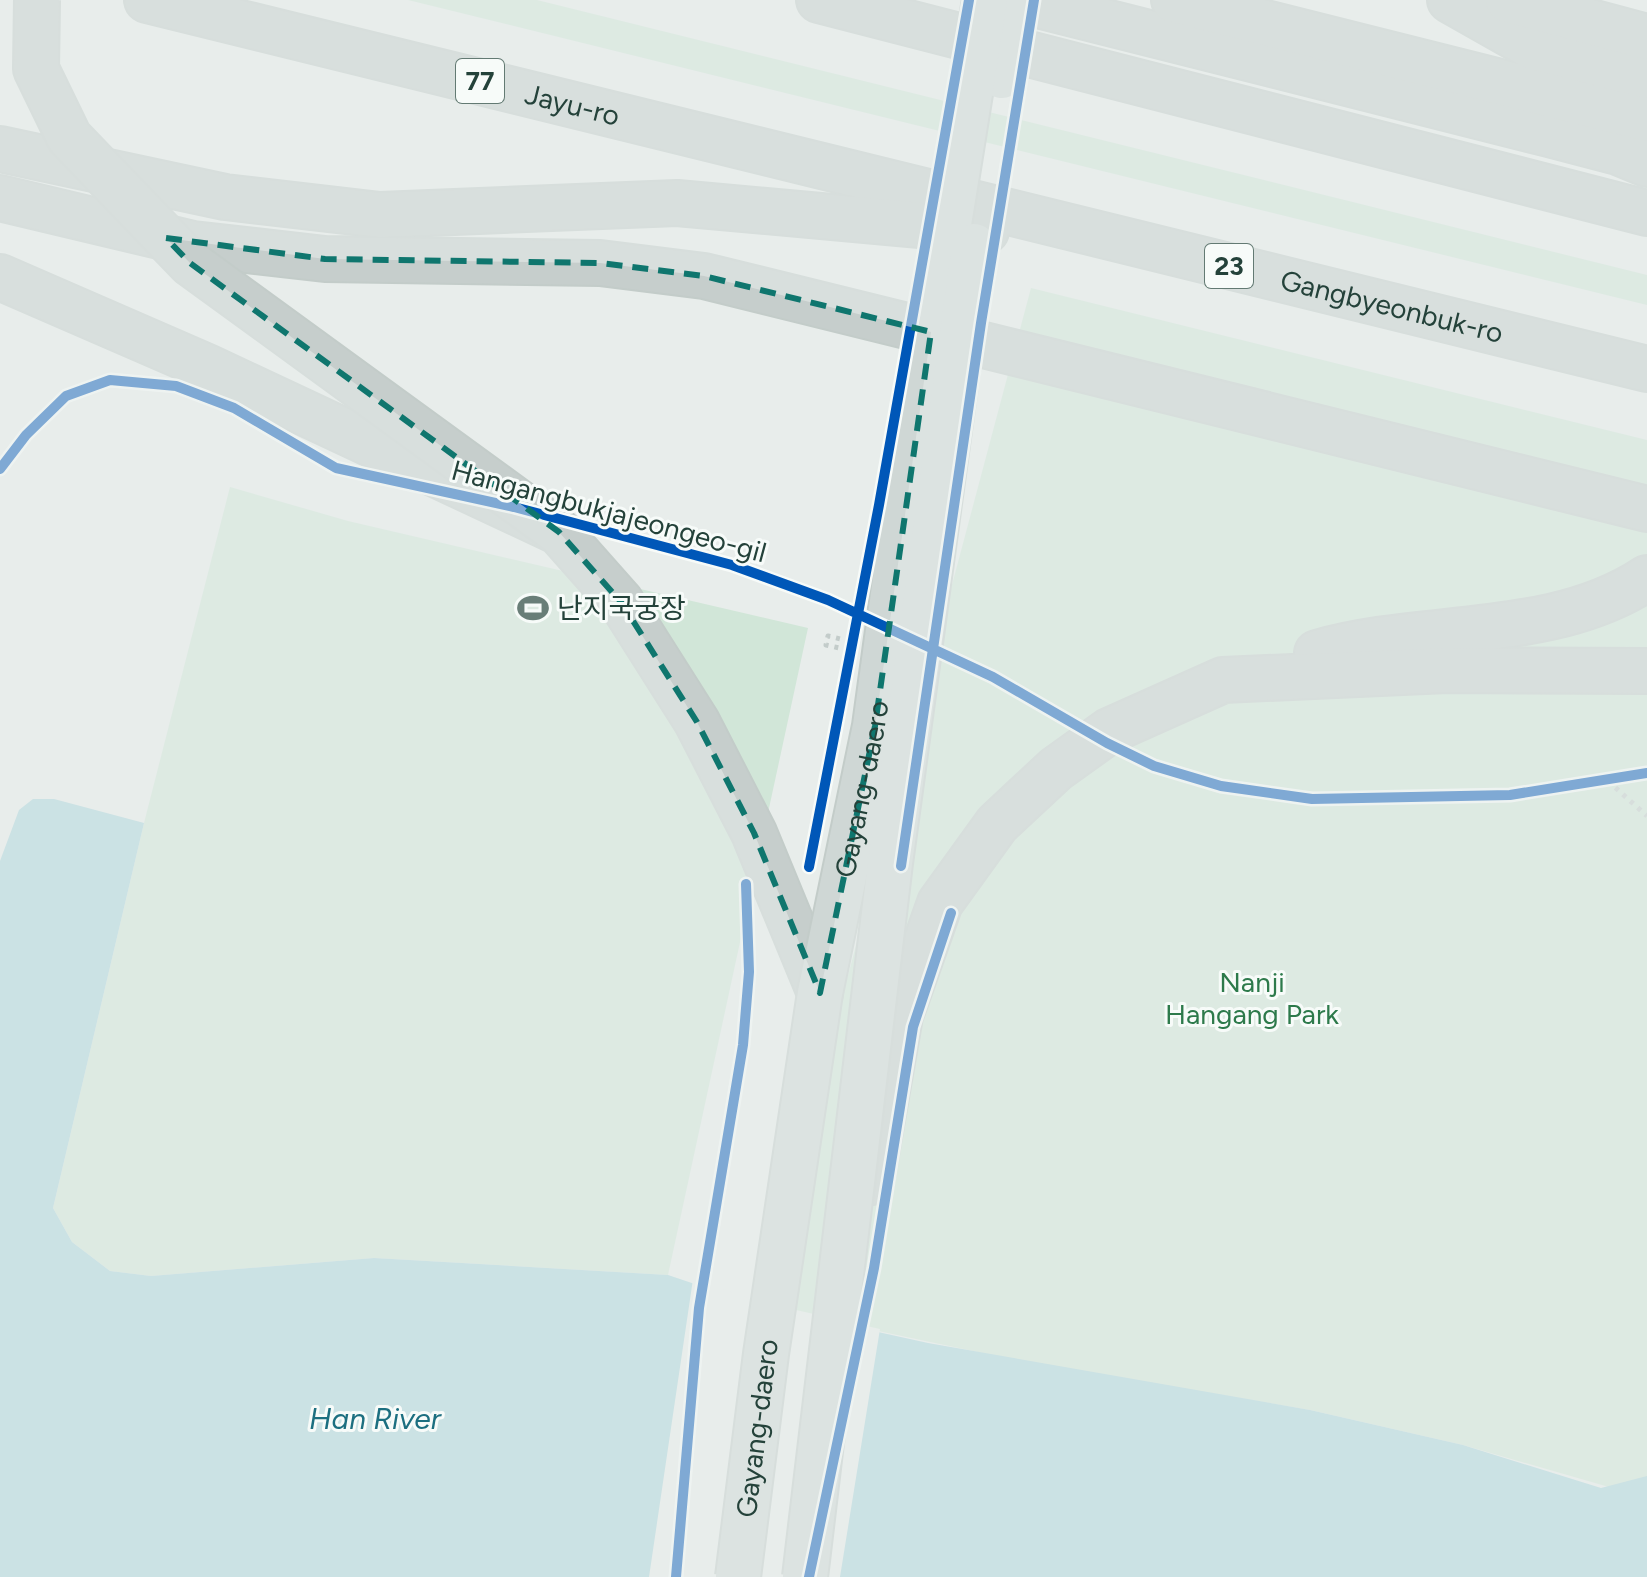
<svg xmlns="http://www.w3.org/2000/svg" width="1647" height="1577" font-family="Figtree,'Noto Sans KR',sans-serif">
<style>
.green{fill:#d1e6d8}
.water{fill:#a9d4db}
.pier{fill:#e8edeb}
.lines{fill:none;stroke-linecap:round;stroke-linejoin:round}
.trunk-casing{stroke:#c3ccc9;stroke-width:48}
.path{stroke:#c3ccca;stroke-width:5;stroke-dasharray:4 6;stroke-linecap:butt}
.trunk{stroke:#c6cecc;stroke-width:44}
.primary-bridge-casing{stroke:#c3ccc9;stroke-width:48;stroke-linecap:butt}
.trunk-bridge-casing{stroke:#c3ccc9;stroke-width:48;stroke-linecap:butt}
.primary-bridge{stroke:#cfd7d5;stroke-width:44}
.trunk-bridge{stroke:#c6cecc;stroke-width:44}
.cycleway-casing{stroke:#f7fbf9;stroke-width:15}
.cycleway{stroke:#0057b8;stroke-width:10}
.marked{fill:none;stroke:#0f766e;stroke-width:6;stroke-dasharray:16 10;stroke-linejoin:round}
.labels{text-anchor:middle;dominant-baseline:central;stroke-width:6;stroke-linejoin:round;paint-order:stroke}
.shield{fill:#f7fbf9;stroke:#637a73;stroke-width:2}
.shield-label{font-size:26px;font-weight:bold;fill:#24423a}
.street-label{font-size:28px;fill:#24423a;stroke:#f7fbf9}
.poi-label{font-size:28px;fill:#24423a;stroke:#f7fbf9;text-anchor:start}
.park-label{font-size:28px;fill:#2d7a4b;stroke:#f7fbf9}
.water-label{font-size:30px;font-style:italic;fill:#1c6f80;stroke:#f7fbf9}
</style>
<rect width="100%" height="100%" fill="#e8edeb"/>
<path class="green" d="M408 0H537L1647 275V305Z
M1031 288 1647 440V1498L1463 1445 1310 1410 1030 1363 760 1306Z
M230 487 348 521 808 628 668 1275 374 1258 151 1276 110 1271 72 1242 53 1208 144 823Z"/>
<path class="water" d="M33 799H54L144 823 53 1208 72 1242 110 1271 151 1276 374 1258 668 1275 760 1306 928 1343 1310 1410 1463 1445 1601 1488 1647 1476V1577H0V861L19 810Z"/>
<path class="pier" d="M693 1279 761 1302 880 1329 840 1577H649Z"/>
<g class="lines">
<defs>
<g id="trunk">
<path id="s1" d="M147 0 1647 369"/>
<path d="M819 0 1647 213"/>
<path d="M1018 0 1549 134 1618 152 1647 164"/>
<path d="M1174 0 1647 119"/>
<path d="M1450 0 1533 47 1647 76"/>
<path d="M1508 0 1647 37"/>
<path d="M0 149 225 197 380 215 677 203 986 231"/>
<path d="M0 198 193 244 325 259 600 263 704 276 1647 509"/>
<path d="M0 277 207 367 559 532 621 602 697 722 754 833 820 993"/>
<path d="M1317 653C1423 622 1552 641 1647 578"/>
<path d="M871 1182 900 1016 940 903 997 824 1056 769 1109 731 1223 680 1447 670 1647 671"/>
</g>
</defs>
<use href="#trunk" class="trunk-casing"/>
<path class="path" d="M848 650 826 645 828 636 849 641
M1608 781 1647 816"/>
<use href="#trunk" class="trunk"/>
<defs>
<g id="primary-bridge">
<path d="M1002 76 1016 0"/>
<path id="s2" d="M738 1577 766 1354 820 993 875 726 913 448 985 0"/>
<path d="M805 1577 890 863 974 246"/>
</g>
<path id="trunk-bridge" d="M37 0 36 69 69 137 190 263 559 532"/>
</defs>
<use href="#primary-bridge" class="primary-bridge-casing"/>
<use href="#trunk-bridge" class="trunk-bridge-casing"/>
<use href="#primary-bridge" class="primary-bridge"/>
<use href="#trunk-bridge" class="trunk-bridge"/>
<defs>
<path id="cycleway" d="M0 469 26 435 66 396 110 380 176 386 234 408 336 468 514 507 732 565 828 600 993 677 1107 743 1154 766 1221 786 1312 799 1510 795 1647 773
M901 866 981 323 1034 0
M809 867 879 505 969 0
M676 1577 699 1308 743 1045 749 972 746 884
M809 1577 874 1268 913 1027 951 913"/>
</defs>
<use href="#cycleway" class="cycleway-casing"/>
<use href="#cycleway" class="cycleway"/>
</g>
<path d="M0 0H1647V1577H0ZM166 238 325 259 600 263 704 276 931 332 875 726 820 993 754 833 697 722 621 602 559 532 190 263Z" fill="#e8edeb" fill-opacity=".55" fill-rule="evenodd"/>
<path class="marked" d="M166 238 325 259 600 263 704 276 931 332 875 726 820 993 754 833 697 722 621 602 559 532 190 263Z"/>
<defs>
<symbol id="stadium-bare" viewBox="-9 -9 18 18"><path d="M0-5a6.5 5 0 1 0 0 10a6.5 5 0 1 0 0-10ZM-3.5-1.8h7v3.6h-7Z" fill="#697e78" stroke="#f7fbf9" stroke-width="2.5" paint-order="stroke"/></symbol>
</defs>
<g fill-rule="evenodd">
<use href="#stadium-bare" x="511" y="586" width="44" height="44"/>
</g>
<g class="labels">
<g class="shield">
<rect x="456" y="59" width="48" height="44" rx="6"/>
<rect x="1205" y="244" width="48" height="44" rx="6"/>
</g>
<g class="shield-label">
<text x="480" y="81">77</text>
<text x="1229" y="266">23</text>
</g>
<g class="street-label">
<text stroke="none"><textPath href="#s1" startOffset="438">Jayu-ro</textPath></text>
<text stroke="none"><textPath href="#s1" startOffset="1282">Gangbyeonbuk-ro</textPath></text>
<text transform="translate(609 511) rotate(15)">Hangangbukjajeongeo-gil</text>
<text stroke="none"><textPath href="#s2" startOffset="798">Gayang-daero</textPath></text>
<text stroke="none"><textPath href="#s2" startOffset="150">Gayang-daero</textPath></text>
</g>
<g class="poi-label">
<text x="557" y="608">난지국궁장</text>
</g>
<g class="park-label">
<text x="1252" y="982">Nanji<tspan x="1252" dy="32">Hangang Park</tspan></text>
</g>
<g class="water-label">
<text x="375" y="1418">Han River</text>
</g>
</g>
</svg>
